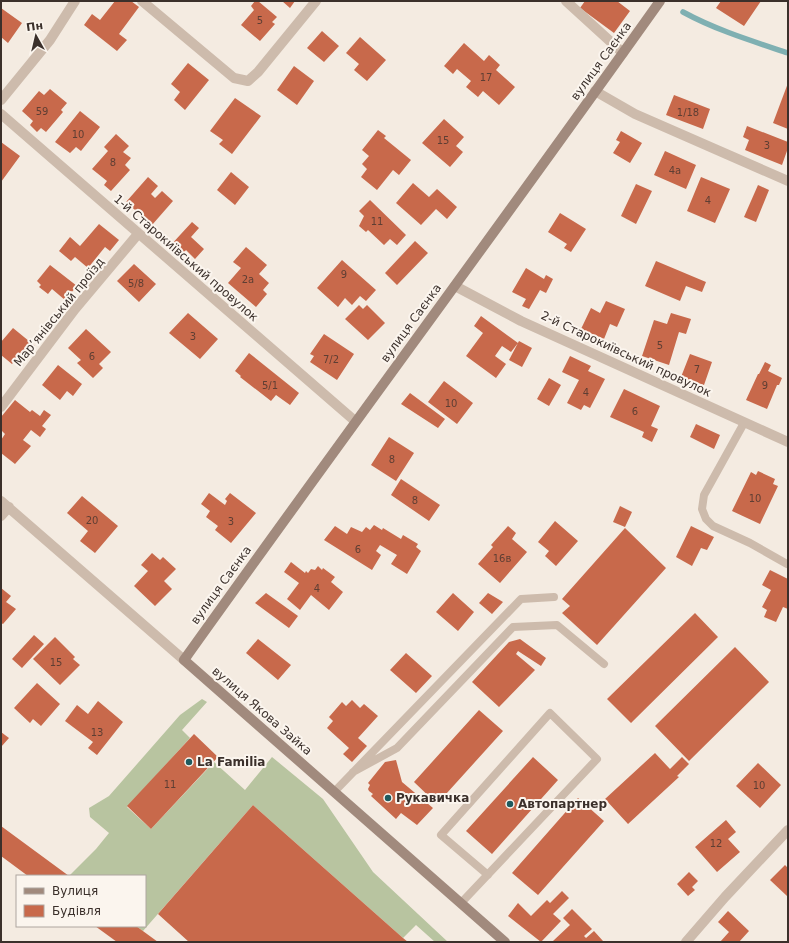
<svg xmlns="http://www.w3.org/2000/svg" width="789" height="943" font-family="'DejaVu Sans',sans-serif">
<style>
.grass{fill:#b8c4a0}
.lines{fill:none;stroke-linecap:round;stroke-linejoin:round}
.stream{stroke:#7fb0b2;stroke-width:5.5}
.building{fill:#c8694b}
.lane{stroke:#cdbbac;stroke-width:8}
.street{stroke:#cdbbac;stroke-width:10}
.secondary{stroke:#a18a7d;stroke-width:10}
.poi-dot{fill:#1f5a5e;stroke:#fbf5ee;stroke-width:1.5}
.labels{text-anchor:middle;dominant-baseline:central;stroke-width:4;stroke-linejoin:round;paint-order:stroke}
.number-label{font-size:10px;fill:#5e3e33}
.street-label{font-size:12px;fill:#3b302b;stroke:#fbf5ee}
.poi-label{font-size:12px;font-weight:bold;fill:#3b302b;stroke:#fbf5ee;text-anchor:start}
</style>
<rect width="100%" height="100%" fill="#f4ebe1"/>
<path class="grass" d="M202 699 207 702 182 730 190 738 127 807 151 829 214 762 245 790 272 757 323 799 373 872 448 942H435L416 925 403 938 253 805 143 931 136 926H145V876H69L96 849 109 833 90 817 89 808 109 796 180 715Z"/>
<g class="lines">
<path class="stream" d="M683 12C716 30 752 41 788 53"/>
</g>
<path class="building" d="M115 1H131L139 7 119 34 127 40 117 51 84 25 92 14 100 20Z
M255 1H258L277 17 272 22 275 24 260 41 241 25 254 10 251 6Z
M282 1H295L290 8Z
M585 1H617L630 11 614 33 580 8Z
M721 1H761L744 26 716 8Z
M1 8 22 23 8 43 1 37Z
M322 31 339 46 324 62 307 48Z
M360 37 386 60 367 81 354 70 359 64 346 53Z
M464 43 484 61 489 55 500 65 496 70 515 87 499 105 483 91 478 97 466 87 471 81 457 69 453 74 444 66Z
M188 63 209 80 185 110 174 100 180 92 171 84Z
M294 66 314 81 297 105 277 90Z
M788 83V129L773 123Z
M50 89 67 103 61 110 63 112 46 132 41 128 37 132 30 125 33 121 22 111 39 91 44 95Z
M674 95 710 109 703 129 666 115Z
M235 98 261 116 232 154 219 144 223 140 210 131Z
M80 111 100 127 81 151 76 147 70 153 55 142Z
M444 119 464 137 456 146 463 152 450 167 422 143Z
M747 126 788 142V148L782 165 745 150 749 140 743 137Z
M378 130 386 136 384 138 411 160 399 175 393 170 377 190 361 177 367 169 362 164 369 156 362 150Z
M621 131 642 143 630 163 613 153 620 142 616 140Z
M116 134 129 146 123 152 131 158 125 165 130 170 111 191 104 185 107 181 92 169 108 151 104 147Z
M1 142 20 156 1 182Z
M665 151 696 165 686 189 654 175Z
M231 172 249 187 235 205 217 190Z
M148 177 158 186 151 194 155 198 162 191 173 201 152 225 126 202Z
M701 177 730 189 715 223 687 211Z
M413 183 429 197 437 189 457 207 447 219 436 209 421 225 396 203Z
M636 184 652 191 636 224 621 216Z
M758 185 769 190 756 222 744 217Z
M370 200 406 235 397 245 390 239 384 245 368 230 366 232 359 226 364 216 359 211Z
M560 213 586 229 571 252 564 248 567 244 548 232Z
M192 222 199 228 191 237 204 249 195 259 186 250 180 257 169 247Z
M99 224 119 240 110 251 105 247 88 268 75 257 71 261 59 251 70 237 80 246Z
M415 241 428 253 397 285 385 273Z
M246 247 267 265 259 274 269 283 263 290 267 294 256 307 228 283 241 268 233 262Z
M342 260 376 290 366 301 360 296 352 305 345 298 338 307 317 288Z
M656 261 706 282 702 292 686 286 680 301 645 286Z
M134 264 156 284 139 302 117 281Z
M50 265 77 286 65 300 52 289 48 294 39 287 41 285 37 281Z
M526 268 544 279 546 275 553 279 546 293 540 290 529 309 522 306 526 299 512 292Z
M606 301 625 309 617 327 610 324 604 339 581 329 591 308 600 313Z
M359 305 363 309 367 305 385 323 368 340 345 319Z
M188 313 218 339 200 359 169 333Z
M671 313 691 319 686 334 679 332 669 365 642 356 654 320 667 324Z
M481 316 518 343 511 352 502 346 495 356 506 364 496 378 466 356 483 333 474 326Z
M13 328 35 346 28 354 24 350 12 364 1 355V349L2 348 1 347V342Z
M86 329 111 352 99 364 103 368 93 378 77 363 81 360 68 348Z
M324 334 354 354 337 380 310 362 314 356 310 354Z
M519 341 532 348 522 367 509 360Z
M249 353 299 393 290 405 276 395 271 401 240 377 241 376 235 371Z
M690 354 712 362 704 385 681 377Z
M570 356 591 366 588 371 605 379 590 408 584 405 581 410 567 403 579 380 562 372Z
M765 362 771 365 768 371 782 378 779 385H777L767 409 746 400 758 374H759Z
M58 365 82 384 73 396 67 391 60 400 42 385Z
M549 378 561 385 549 406 537 399Z
M444 381 473 403 457 424 428 402Z
M624 389 660 406 651 426 658 429 652 442 642 437 644 432 610 417Z
M410 393 445 419 438 428 401 404Z
M15 400 30 412 32 410 40 416 44 410 51 415 42 426 46 429 40 437 31 430 23 440 31 446 15 464 1 453V440L5 434 1 430V417Z
M696 424 720 435 714 449 690 437Z
M389 437 414 453 396 481 371 465Z
M758 471 775 479 773 484 778 486 760 524 732 511 751 472 756 475Z
M401 479 440 505 429 521 391 495Z
M209 493 225 505 227 501 225 499 230 493 256 513 231 543 215 530 218 526 206 517 210 511 201 504Z
M82 496 118 526 95 553 80 541 88 531 67 513Z
M620 506 632 512 625 527 613 522Z
M555 521 578 541 556 566 545 556 549 551 538 542Z
M374 525 382 530 383 528 401 539 403 535 418 544 416 547 421 551 407 574 391 564 397 555 380 545 376 551 381 555 372 570 324 540 335 526 347 534 351 527 362 532 366 527 370 530Z
M508 526 516 533 512 539 527 552 500 583 478 564 493 547 491 545Z
M691 526 714 537 707 550 701 548 692 566 676 557Z
M625 528 666 568 597 645 562 613 570 606 562 599Z
M152 553 160 560 163 557 176 569 164 581 172 589 155 606 134 586 148 571 141 565Z
M291 562 305 573 306 571 308 573 311 569 315 570 318 566 322 570 323 568 335 577 331 582 343 592 329 610 311 595 300 610 287 599 299 583 284 572Z
M770 570 788 579V609L783 607 776 622 764 617 767 610 762 607 771 590 762 585Z
M1 588 11 596 6 602 16 609 3 624 1 623Z
M266 593 298 616 289 628 255 603Z
M453 593 474 612 458 631 436 612Z
M488 593 503 602 492 614 479 603Z
M695 613 718 637 631 723 607 699Z
M34 635 44 644 22 668 12 659Z
M55 637 75 657 73 659 80 665 60 685 33 659Z
M258 639 291 665 278 680 246 653Z
M520 639 546 658 541 666 518 651 516 654 535 670 499 707 472 682 509 642Z
M735 647 769 682 689 761 655 726Z
M406 653 432 676 416 693 390 670Z
M37 683 60 704 41 726 33 719 30 723 14 708Z
M352 700 360 708 364 704 378 716 358 738 367 746 352 762 343 754 349 748 327 728 333 721 329 717 342 702 346 706Z
M98 701 123 722 97 755 88 748 93 742 65 721 77 705 88 714Z
M479 710 503 731 437 804 414 782Z
M1 732 9 738 1 747Z
M194 734 218 757 151 829 127 806Z
M655 753 670 769 682 757 689 764 677 776 679 777 628 824 605 799Z
M533 757 558 780 492 854 466 831Z
M396 760 402 782 433 808 417 825 401 813 396 819 371 796 373 794 369 791 368 789 370 785 368 783 385 762Z
M758 763 781 785 760 808 736 786Z
M578 798 604 821 538 895 512 873Z
M253 805 403 938 408 942H189L158 914Z
M726 820 736 832 728 839 740 852 717 872 695 847Z
M1 826 69 876H28L1 856Z
M785 865 788 868V895L787 896 770 880Z
M689 872 698 881 692 887 695 890 688 896 677 884Z
M562 891 569 898 553 914 561 921 541 942 508 916 518 903 531 916 547 900 550 903Z
M572 909 592 929 584 936 586 938 594 931 603 941 602 942H554L553 941 570 925 563 918Z
M728 911 749 931 739 942H720L729 932 718 922Z
M95 926H136L158 942H117Z"/>
<g class="lines">
<path class="lane" d="M744 423 704 495 702 509 706 519 713 526 750 543 787 564
M353 772 397 748 513 627 557 625 604 664
M334 792 521 599 554 597
M461 903 597 759 550 713 441 835 488 875"/>
<path class="street" d="M142 1 234 78 248 81 258 72 316 1
M566 1 623 53
M595 91 635 114 788 181
M1 100 50 40 75 1
M1 114 355 421
M455 286 521 321 788 442
M1 407 75 309 138 234
M1 501 184 660
M1 516 9 507
M686 942 725 897 788 830"/>
<path class="secondary" d="M505 942 184 660C341 440 503 222 660 1"/>
</g>
<g class="poi-dot">
<circle cx="189" cy="762" r="4"/>
<circle cx="388" cy="798" r="4"/>
<circle cx="510" cy="804" r="4"/>
</g>
<g class="labels">
<g class="number-label">
<text x="260" y="20">5</text>
<text x="486" y="77">17</text>
<text x="42" y="111">59</text>
<text x="688" y="112">1/18</text>
<text x="78" y="134">10</text>
<text x="443" y="140">15</text>
<text x="767" y="145">3</text>
<text x="113" y="162">8</text>
<text x="675" y="170">4а</text>
<text x="708" y="200">4</text>
<text x="377" y="221">11</text>
<text x="344" y="274">9</text>
<text x="248" y="279">2а</text>
<text x="136" y="283">5/8</text>
<text x="193" y="336">3</text>
<text x="660" y="345">5</text>
<text x="92" y="356">6</text>
<text x="331" y="359">7/2</text>
<text x="697" y="369">7</text>
<text x="270" y="385">5/1</text>
<text x="765" y="385">9</text>
<text x="586" y="392">4</text>
<text x="451" y="403">10</text>
<text x="635" y="411">6</text>
<text x="392" y="459">8</text>
<text x="755" y="498">10</text>
<text x="415" y="500">8</text>
<text x="92" y="520">20</text>
<text x="231" y="521">3</text>
<text x="358" y="549">6</text>
<text x="502" y="558">16в</text>
<text x="317" y="588">4</text>
<text x="56" y="662">15</text>
<text x="97" y="732">13</text>
<text x="170" y="784">11</text>
<text x="759" y="785">10</text>
<text x="716" y="843">12</text>
</g>
<g class="street-label">
<text transform="translate(601 61) rotate(-54)">вулиця Саєнка</text>
<text transform="translate(186 258) rotate(41)">1-й Старокиївський провулок</text>
<text transform="translate(59 312) rotate(-51)">Марʼянівський проїзд</text>
<text transform="translate(411 323) rotate(-54)">вулиця Саєнка</text>
<text transform="translate(626 354) rotate(25)">2-й Старокиївський провулок</text>
<text transform="translate(221 585) rotate(-54)">вулиця Саєнка</text>
<text transform="translate(262 711) rotate(41)">вулиця Якова Зайка</text>
</g>
<g class="poi-label">
<text x="197" y="762">La Familia</text>
<text x="396" y="798">Рукавичка</text>
<text x="518" y="804">Автопартнер</text>
</g>
</g>
<rect width="789" height="943" fill="none" stroke="#3b302b" stroke-width="4"/>
<rect x="16" y="875" width="130" height="52" fill="#fbf5ee" stroke="#aea6a0"/>
<rect x="24" y="888" width="20" height="6" fill="#a18a7d" stroke="#aea6a0"/>
<text x="52" y="895" font-size="12" fill="#3b302b">Вулиця</text>
<rect x="24" y="905" width="20" height="12" fill="#c8694b" stroke="#aea6a0"/>
<text x="52" y="915" font-size="12" fill="#3b302b">Будівля</text>
<g transform="translate(36 36) rotate(352)" stroke="#fbf5ee" stroke-width="3" paint-order="stroke">
<path d="M0-3L7 15L0 10L-7 15Z" fill="#3b302b"/>
<text y="-6" font-size="11" font-weight="bold" text-anchor="middle" fill="#3b302b">Пн</text>
</g>
</svg>
